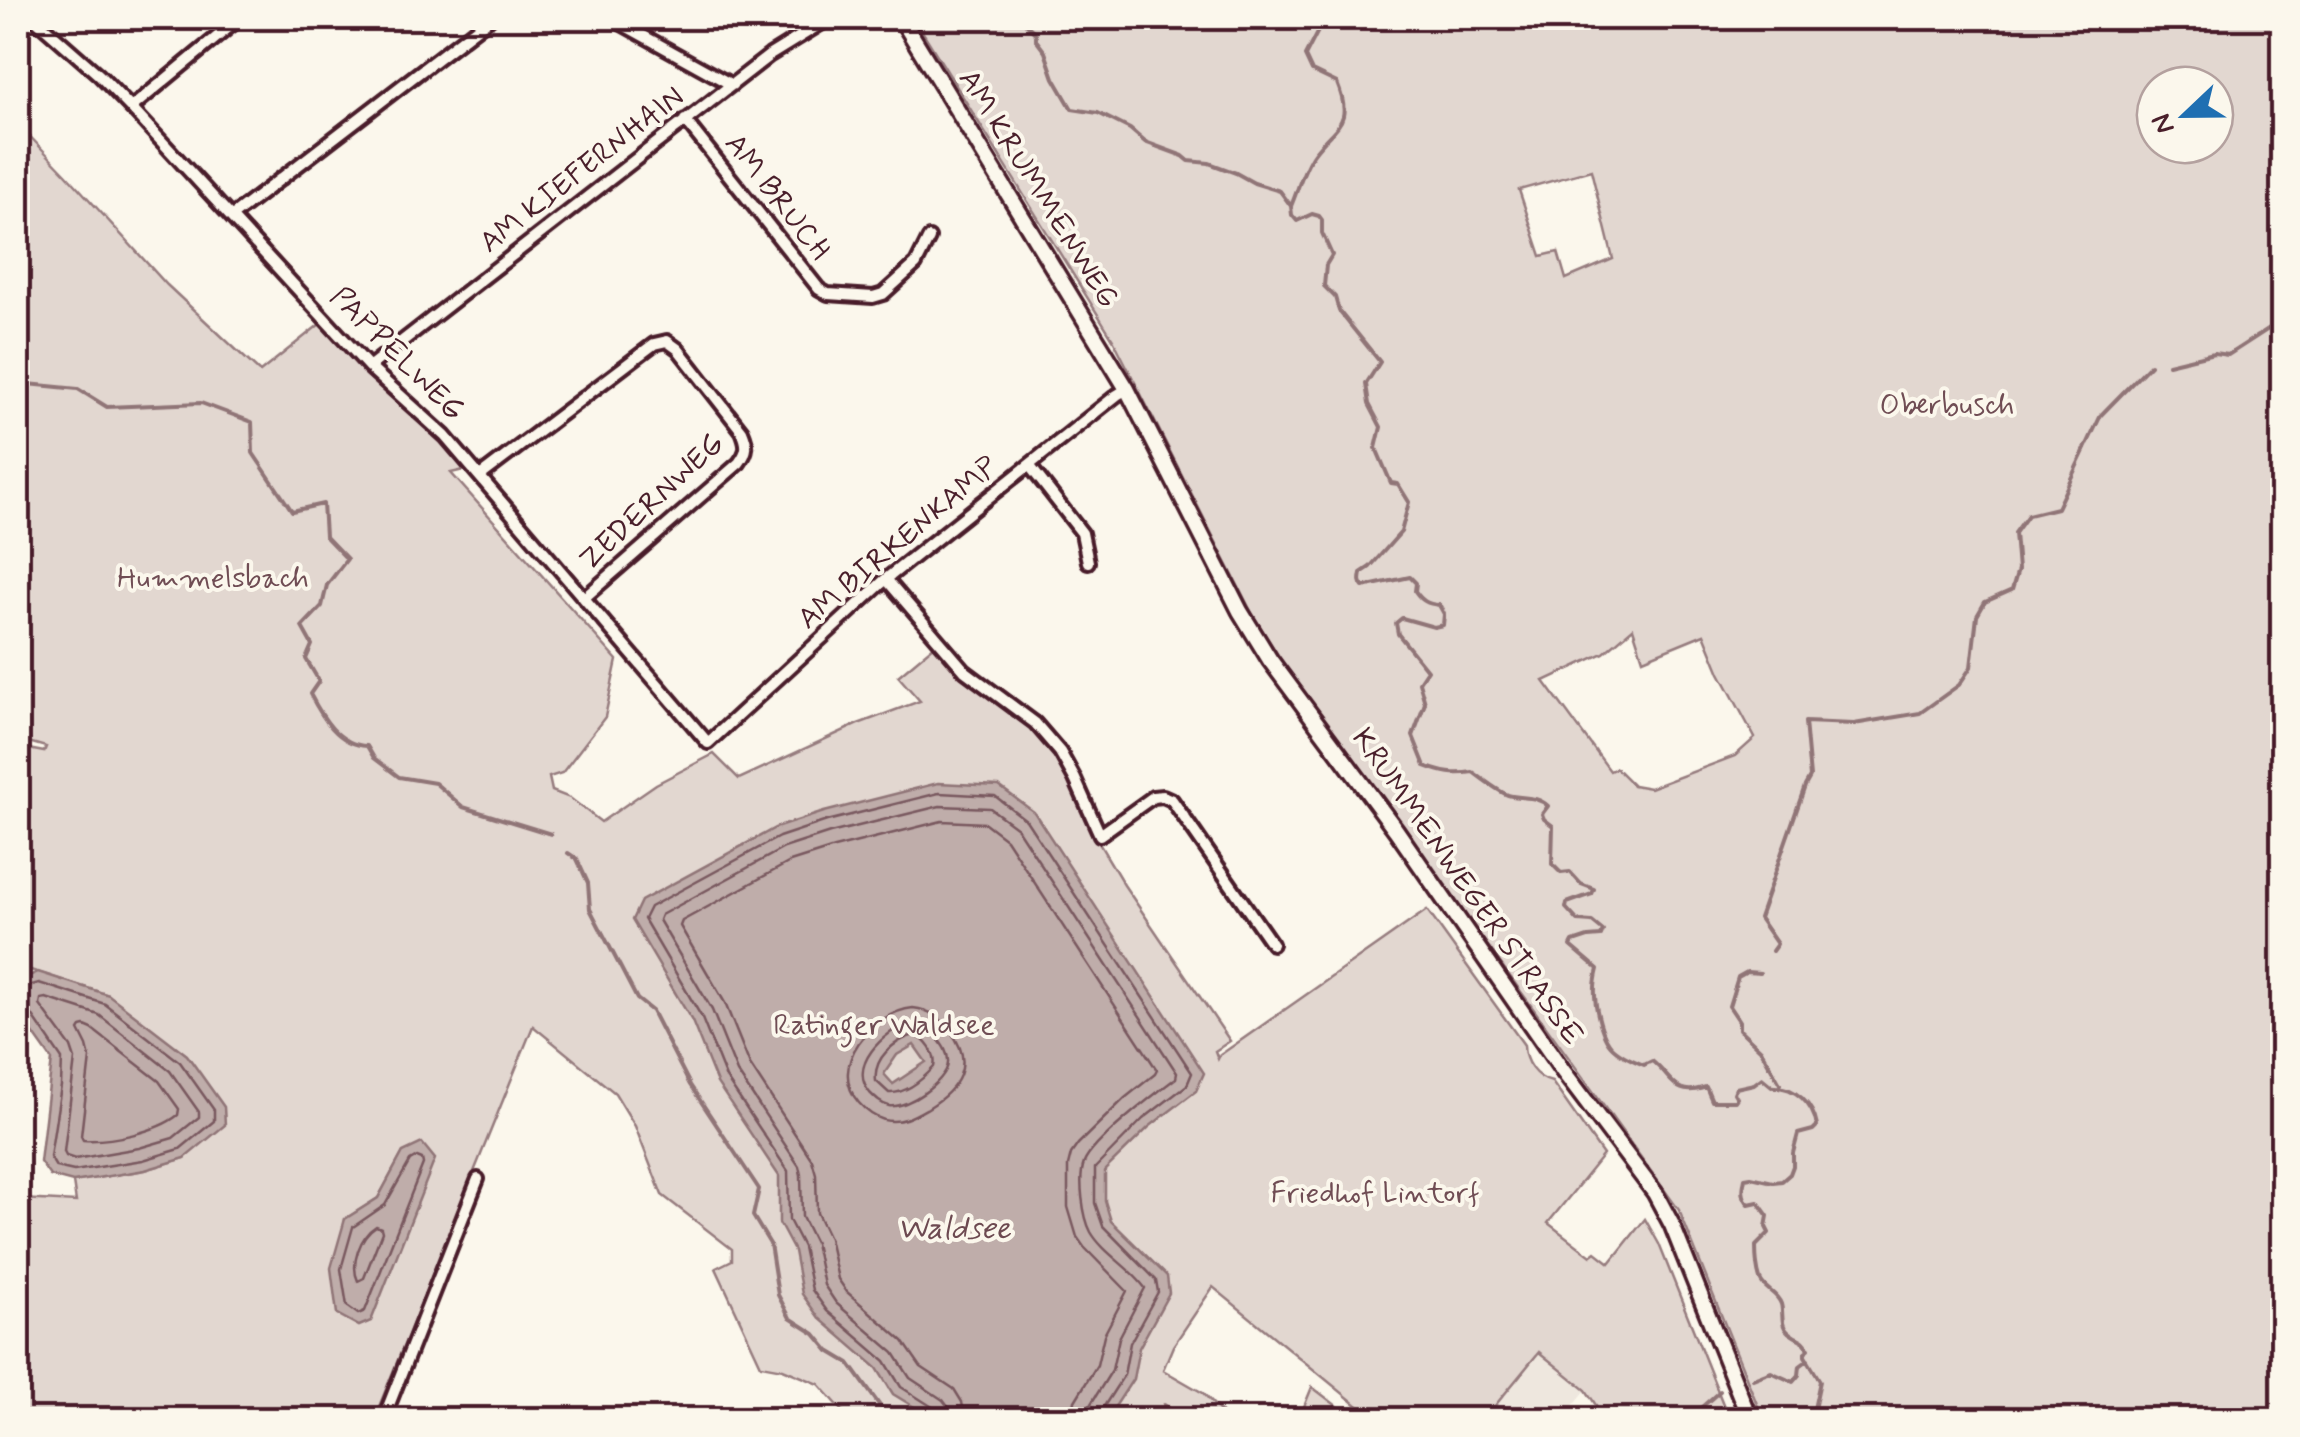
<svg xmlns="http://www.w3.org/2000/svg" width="2300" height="1437" font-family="Mynerve,sans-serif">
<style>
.built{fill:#eee7de}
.green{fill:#e2d7d0;stroke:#967b7e;stroke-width:2.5;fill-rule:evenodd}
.water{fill:#bfadaa;stroke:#907477;stroke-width:2.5;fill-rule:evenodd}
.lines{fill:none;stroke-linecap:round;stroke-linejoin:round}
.shore{stroke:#79585e;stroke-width:2.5}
.stream{stroke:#907477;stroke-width:4}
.street-casing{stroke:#4a1f2b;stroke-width:18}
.secondary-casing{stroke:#4a1f2b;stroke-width:21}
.street{stroke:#fbf7ec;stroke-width:10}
.secondary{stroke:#fbf7ec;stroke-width:14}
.labels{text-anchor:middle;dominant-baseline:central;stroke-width:8;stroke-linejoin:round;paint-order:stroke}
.street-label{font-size:30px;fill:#4a1f2b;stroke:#fbf7ec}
.park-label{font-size:30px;fill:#704d54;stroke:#fbf7ec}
.water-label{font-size:32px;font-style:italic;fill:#6d4a51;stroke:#fbf7ec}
</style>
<rect width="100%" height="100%" fill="#fbf7ec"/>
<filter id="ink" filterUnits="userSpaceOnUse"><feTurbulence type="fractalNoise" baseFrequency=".01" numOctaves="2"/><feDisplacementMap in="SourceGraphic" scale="20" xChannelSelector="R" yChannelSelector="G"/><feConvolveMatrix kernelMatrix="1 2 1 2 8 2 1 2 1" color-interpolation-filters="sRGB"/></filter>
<g filter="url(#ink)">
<path class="built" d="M1539 1351 1586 1390 1562 1419 1484 1420Z"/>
<path class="green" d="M914 18H2282V1419H1763L1679 1210 1283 663 1253 615 1113 339ZM2155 85H2215V145H2155ZM1591 170 1613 259 1566 279 1558 252 1541 256 1519 190ZM1633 628 1643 659 1704 634 1720 673 1755 738 1735 756 1650 788 1633 785 1616 768 1610 771 1544 681 1604 653Z
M18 124 66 174 167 285 260 372 320 324 366 375 441 442 464 470 451 473 617 660 605 717 562 773 549 777 552 791 570 798 601 822 656 784 714 754 739 779 858 724 920 701 898 676 935 645 965 678 1029 725 1056 755 1072 784 1097 840 1124 885 1230 1041 1215 1051 1218 1059 1220 1055 1427 910 1524 1045C1524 1062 1535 1078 1552 1082L1603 1155 1548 1223 1591 1256 1596 1252 1610 1263 1645 1219 1659 1244 1729 1419H1605L1586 1390 1539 1352 1484 1419H1374L1213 1287 1173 1346 1163 1370 1203 1393 1227 1419H850L819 1384 783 1369 761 1365 716 1268 732 1260V1249L662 1195 635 1126 615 1093 533 1026 374 1419H18V1201L21 1199 76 1202 73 1182 145 1170 185 1158 109 995 18 966V747L44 752 46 747 18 739ZM403 1152 338 1314 345 1219 378 1198Z
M1312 1387 1354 1419H1299Z"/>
<path class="water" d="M938 783 999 786 1034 812 1204 1073 1196 1091 1149 1127 1105 1170V1201L1111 1221 1167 1276 1169 1293 1139 1348 1133 1379 1107 1419H934L893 1394 877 1368 819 1318 802 1294 794 1251 779 1223V1176L717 1083 692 1021 632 920 641 901 775 828 824 812ZM914 1045 926 1062 893 1084 884 1074 897 1055Z
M38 972 109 995 187 1055 224 1107 225 1125 185 1158 145 1170 73 1182 50 1176 40 1162 52 1060 18 1012 19 980Z
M422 1143 435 1159 371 1321 359 1326 337 1314 331 1268 345 1219 378 1198 403 1152Z"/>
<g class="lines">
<path class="shore" d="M18 989 39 983 105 1004 180 1062 214 1110V1121L180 1149 143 1160 74 1171 56 1167 50 1157 61 1086 62 1059 30 1012 24 1008H18
M46 998 99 1015 170 1071 199 1112V1117L173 1138 139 1148 75 1159 66 1156 64 1152 75 1059 71 1047 40 1005 41 999Z
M913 1008C931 1010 941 1018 951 1032 975 1064 959 1089 928 1108 914 1116 901 1124 884 1120 874 1117 866 1111 859 1103 826 1066 873 1012 913 1008Z
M908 1023C920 1023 927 1026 935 1035 941 1043 949 1052 948 1063 947 1081 907 1109 889 1106 881 1104 876 1099 870 1093 847 1066 884 1032 908 1023Z
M85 1026 92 1029 159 1081 179 1109 178 1115C157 1132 109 1142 83 1140L81 1136 90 1058 87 1046 79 1030 81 1027Z
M914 1035C926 1039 937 1054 934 1067 923 1079 906 1094 889 1093L876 1081C873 1058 894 1041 914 1035Z
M417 1157 422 1159 423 1164 365 1311 358 1314 347 1306 341 1269 353 1227 385 1205 410 1161Z
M376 1226 381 1228 382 1232 364 1278 358 1281C350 1264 360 1236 376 1226Z
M938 1420 934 1408 901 1387 885 1361 827 1311 812 1290 803 1247 789 1220 788 1171 726 1078 701 1016 644 919 650 907 779 837 827 821 939 793 995 796 1026 820 1192 1073 1187 1085 1143 1119 1095 1168V1203L1103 1226 1156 1280 1158 1292 1130 1343 1124 1375 1101 1411 1100 1420
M950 1420 949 1408 943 1400 910 1378 894 1353 836 1303 824 1285 815 1243 802 1217 801 1175 799 1166 737 1072 712 1010 659 920 661 915 784 848 830 833 940 806 990 808 1017 828 1177 1073 1176 1078C1156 1093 1092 1142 1084 1163 1078 1179 1083 1217 1091 1232 1103 1253 1131 1268 1145 1288L1119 1338 1112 1370 1089 1407 1087 1420
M965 1420 962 1402 954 1389 921 1367 903 1341 847 1292 838 1279 829 1238 817 1213 816 1174 812 1160 750 1065 725 1003 680 926 682 921 790 862 834 848 942 821 985 823 1006 839 1157 1070 1155 1074 1125 1098 1078 1144 1071 1154 1068 1166V1207L1077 1237 1084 1247 1127 1291 1104 1335 1097 1365 1075 1401 1072 1420"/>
<path class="stream" d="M1025 18 1026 24 1036 34V40L1045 52 1054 78 1072 109 1098 113 1130 129 1145 142 1183 156 1189 161 1209 163 1236 173 1254 183 1280 191 1291 206
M1318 18 1321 25 1305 56 1312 71 1337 83C1354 125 1336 124 1314 153 1303 168 1298 190 1291 206L1292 215 1297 221 1312 214 1319 216 1322 220V233L1332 255 1326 265 1324 286 1335 297 1339 311 1380 362 1366 384 1369 404 1381 427 1376 448 1391 483 1398 484 1409 502 1401 532 1370 567 1361 573C1360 579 1359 582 1363 587L1410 577 1416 583 1415 591C1422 601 1427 604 1439 605L1444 614 1443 625 1434 627 1402 618 1396 623 1398 634 1427 670 1419 682 1425 703 1413 736 1425 766C1443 773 1454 775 1473 772 1481 778 1499 792 1508 795 1522 799 1537 795 1548 806L1542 814 1544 819 1553 826 1552 864 1561 873 1570 872 1581 884 1594 889 1592 894 1567 903 1566 908 1578 921 1592 922 1603 931 1601 936 1588 937 1573 942 1571 946 1598 969C1594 985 1594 995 1597 1011 1604 1044 1611 1052 1644 1065L1652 1061C1674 1079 1674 1098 1706 1087L1712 1101H1735L1737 1098 1734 1093 1736 1088 1754 1084 1762 1078 1773 1087C1795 1086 1813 1104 1817 1126L1813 1130 1798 1134 1793 1153V1166L1790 1174 1782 1181 1773 1182 1751 1177 1745 1178C1743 1188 1741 1196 1749 1204L1758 1202 1768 1216 1766 1227 1769 1233 1756 1246C1756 1256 1757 1270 1760 1279 1764 1290 1777 1292 1781 1304 1784 1314 1779 1327 1791 1334 1800 1341 1801 1336 1809 1349L1805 1352V1356L1820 1381 1814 1409 1820 1420
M18 266 28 271 26 382 18 389
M2168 364 2214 353 2228 355 2282 320
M18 383 78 389 107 407 201 403 252 422 253 453 292 511 323 504 325 536 347 559 327 585 322 606 302 627 312 645 306 659 319 681 310 694C322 717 338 745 367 746L374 758 399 777 435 783 463 807 551 834
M568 853 577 859 588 883 590 909 637 999 652 1011 690 1085 759 1189 753 1216 770 1244 778 1295 790 1318 815 1334 829 1351 849 1363 880 1406 893 1420
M1772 951 1777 944 1759 918 1805 786 1810 777 1805 722 1854 724 1920 713 1959 685 1971 667 1977 616 1985 602 2012 590 2018 570 2015 533 2028 515 2057 508 2101 415 2150 365
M1760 973 1747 972 1738 977 1729 1006 1739 1021V1029L1761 1050 1780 1084
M1753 1379 1771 1372 1793 1382 1799 1375 1800 1366 1808 1360
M1164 1405 1185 1420
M1687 1420 1720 1391"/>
<defs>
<path id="street" d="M34 18 99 75 131 108 369 367 445 436 708 743 886 579 1117 395 1127 389
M611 18 732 85
M131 108 240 18
M685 120 819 289 828 294 873 297 883 294 916 264 929 238
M231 217 490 18
M369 367 770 55 830 18
M1029 465 1082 533 1088 562
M480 476 654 344 667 341 678 349 742 431C748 445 748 451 739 463L584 598
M886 579 965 671 1035 723 1060 752 1075 779 1100 835 1153 797 1163 796 1172 800 1272 944
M383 1420 478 1179"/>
<path id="secondary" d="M901 18 1127 389 1240 611 1270 660 1396 830 1563 1071 1655 1193 1672 1225 1750 1420"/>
</defs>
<use href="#street" class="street-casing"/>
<use href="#secondary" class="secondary-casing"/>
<use href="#street" class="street"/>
<use href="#secondary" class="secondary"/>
</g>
</g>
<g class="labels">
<g class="street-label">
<text transform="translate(582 170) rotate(-38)">AM KIEFERNHAIN</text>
<text transform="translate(1038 189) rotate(58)">AM KRUMMENWEG</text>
<text transform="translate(777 197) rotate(52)">AM BRUCH</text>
<text transform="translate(397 354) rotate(45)">PAPPELWEG</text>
<text transform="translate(652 502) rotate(-43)">ZEDERNWEG</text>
<text transform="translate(898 543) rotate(-40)">AM BIRKENKAMP</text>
<text transform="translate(1467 887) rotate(55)">KRUMMENWEGER STRASSE</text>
</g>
<g class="park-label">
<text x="1947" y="405">Oberbusch</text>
<text x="213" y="578">Hummelsbach</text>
<text x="884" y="1025">Ratinger Waldsee</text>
<text x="1375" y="1193">Friedhof Lintorf</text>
</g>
<g class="water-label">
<text x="954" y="1229">Waldsee</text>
</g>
</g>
<rect width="2300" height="1437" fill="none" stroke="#fbf7ec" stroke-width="60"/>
<rect x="30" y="30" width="2240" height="1377" fill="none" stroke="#4a1f2b" stroke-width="4" filter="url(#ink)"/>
<g transform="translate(2185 115) rotate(248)"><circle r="48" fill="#fbf7ec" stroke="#b4a19f" stroke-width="2.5"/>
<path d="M0-8L18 38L0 25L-18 38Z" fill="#1f6fb2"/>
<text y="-15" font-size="28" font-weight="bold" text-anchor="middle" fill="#4a1f2b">N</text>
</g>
</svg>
